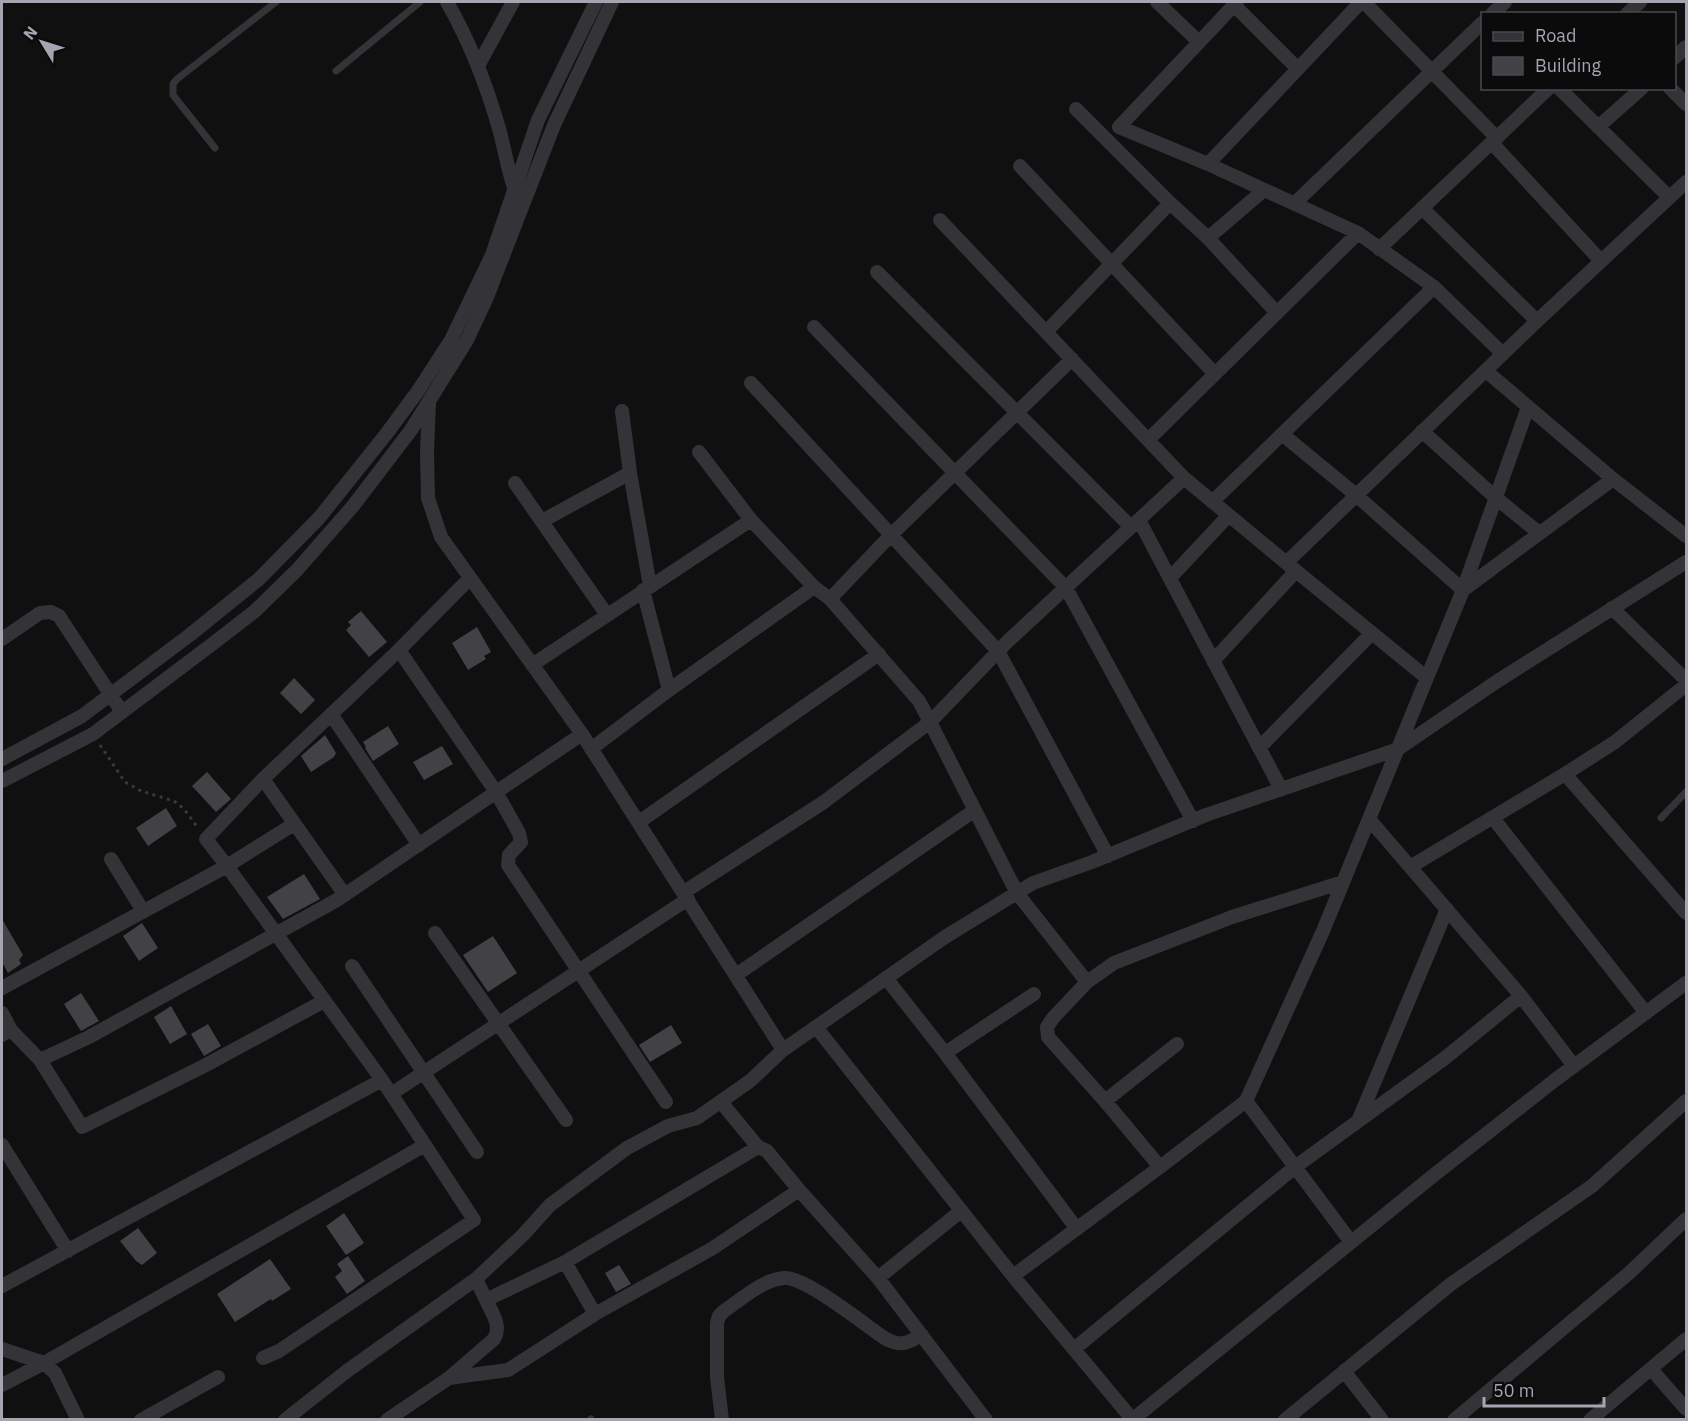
<svg xmlns="http://www.w3.org/2000/svg" width="1688" height="1421" font-family="'IBM Plex Sans',sans-serif">
<style>
.building{fill:#424246}
.lines{fill:none;stroke-linecap:round;stroke-linejoin:round}
.path{stroke:#38393d;stroke-width:3;stroke-dasharray:3 4.5;stroke-linecap:butt}
.service{stroke:#343438;stroke-width:7}
.minor{stroke:#343438;stroke-width:14}
</style>
<rect width="100%" height="100%" fill="#101011"/>
<path class="building" d="M361 611 387 642 369 657 346 630 351 625 348 622Z
M477 627 491 652 484 656 486 659 468 670 452 643Z
M294 678 315 700 301 714 280 693Z
M388 726 399 744 373 761 365 748 366 747 363 742Z
M325 735 336 753 334 757 311 772 301 756Z
M442 746 453 764 424 780 413 762Z
M207 772 231 799 216 812 192 786Z
M166 808 177 826 148 846 136 828Z
M304 874 320 899 283 919 267 897Z
M2 919 23 955 19 960 21 964 8 973 2 962Z
M142 923 158 948 139 961 123 936Z
M493 936 517 973 488 992 463 955Z
M81 993 99 1021 81 1031 64 1004Z
M171 1006 187 1034 170 1044 154 1017Z
M208 1024 221 1046 204 1056 191 1034Z
M671 1025 682 1043 650 1062 639 1045Z
M344 1213 364 1243 346 1255 326 1226Z
M138 1228 157 1253 142 1265 136 1261 120 1241Z
M348 1256 365 1281 347 1294 335 1277 342 1271 337 1264Z
M270 1259 291 1289 272 1301 271 1299 235 1322 217 1294Z
M619 1265 631 1284 616 1292 605 1273Z"/>
<g class="lines">
<path class="path" d="M100 745 125 782 141 791 174 801 184 809 198 828"/>
<path class="service" d="M336 71 420 2
M215 148 173 95V84L177 79 276 2
M1661 818 1686 792
M590 1420 591 1419"/>
<path class="minor" d="M447 2C470 42 487 86 500 132 505 151 508 172 515 190
M1157 2 1198 41
M1364 2 1497 138
M1234 5 1297 68
M1492 14 1505 2
M1627 14 1640 2
M1674 58 1686 47
M478 66 513 2
M1559 88 1669 197
M1670 88 1686 104
M1076 109 1170 203 1208 238 1264 190
M1598 127 1642 88
M1492 143 1601 261
M1208 164 1361 2
M1020 166 1215 374
M1294 204 1482 23
M1422 208 1537 321
M940 220 1184 478 1008 641 930 722 1017 893 1087 982
M1208 238 1277 313
M1379 249 1549 88
M877 272 1131 527
M1434 287 1503 354
M814 327 1066 588 1193 821
M1046 332 1170 203
M1486 371 1613 479 1686 536
M751 383 998 651 1108 856
M429 403 427 452 428 498 441 537 582 734
M622 411 630 473 650 586
M1422 431 1496 498 1539 533
M1282 434 1356 495 1463 590 1613 479
M1148 440 1358 233 1208 164 1119 127 1237 2
M699 452 751 520
M1184 478 1296 571 1213 661
M515 483 607 615
M1212 502 1434 287 1358 233
M1139 520 1281 789
M542 521 630 473
M1286 563 1537 321 1686 182
M1296 571 1427 678
M1170 578 1229 515
M643 590 669 690
M830 599 891 535 1072 359
M1612 608 1686 680
M2 639 40 613 51 612 59 616 122 712
M399 650 470 578
M532 665 751 520 814 587 830 599 919 701 930 722 824 802 684 892
M331 714 419 845
M1259 748 1372 633
M591 749 669 690 814 587
M2 759 82 716 191 634 259 579 319 518 387 433 418 391 451 340 492 255 538 120 596 2
M1565 774 1615 742 1686 685
M263 779 345 895
M2 781 93 734 215 642 255 611 297 570 353 506 411 430 467 340 487 297 554 125 612 2
M1493 818 1646 1013
M639 822 879 654
M294 824 227 866 206 839 263 779 399 650 496 792 519 833 521 842 509 855 508 865 666 1102
M111 859 143 911
M1410 867 1565 774 1686 913
M435 933 566 1120
M352 966 477 1152
M736 975 975 810
M886 978 945 1053 1034 994
M2 988 227 866 382 1080 425 1145 44 1363 2 1385
M1521 996 1574 1066
M2 1013 11 1030
M816 1027 1013 1276 1132 1419
M2 1035 11 1030 40 1060 89 1037 337 900 582 734 783 1050 945 937 1033 883 1092 862 1206 815 1398 749 1496 682 1686 562
M945 1053 1077 1229
M40 1060 82 1127 206 1065 324 1001
M391 1094 688 899
M1105 1101 1177 1044
M1246 1101 1351 1242
M721 1102 758 1147
M1359 1119 1447 909
M2 1145 68 1251
M1160 1167 1246 1101 1323 931 1463 590 1528 407
M799 1190 878 1278 986 1420
M565 1262 595 1314
M1013 1276 1160 1167 1105 1101 1048 1037 1047 1027 1053 1018 1087 982 1114 963 1232 917 1343 882
M878 1278 961 1211
M2 1286 382 1080
M2 1349 44 1363 55 1373 78 1420
M1074 1349 1295 1167 1445 1058 1521 996 1369 819
M263 1358 279 1351 474 1220 425 1145
M1651 1369 1686 1409
M1344 1371 1382 1420
M449 1378 494 1339C502 1326 492 1313 486 1300
M141 1420 218 1377
M285 1420 347 1371 476 1279 523 1235 550 1205 627 1148 668 1126 697 1118 750 1081 783 1050
M387 1420 449 1378 508 1370 595 1314 713 1248 799 1190 767 1151 758 1147 565 1262 486 1300 476 1279
M722 1420 717 1377V1323L719 1316 724 1311C742 1299 762 1280 784 1278 805 1276 866 1326 886 1339 902 1347 907 1343 922 1335
M1132 1420 1434 1175 1555 1080 1686 983
M1285 1420 1451 1284 1592 1186 1686 1101
M1454 1420 1628 1274 1686 1219
M1590 1420 1686 1339"/>
</g>
<rect width="1688" height="1421" fill="none" stroke="#a3a6b0" stroke-width="6"/>
<rect x="1481" y="12" width="195" height="78" fill="#0b0b0c" stroke="#48494e" stroke-width="1.5"/>
<rect x="1493" y="32" width="30" height="9" fill="#343438" stroke="#48494e" stroke-width="1.5"/>
<text x="1535" y="42" font-size="18" fill="#a3a6b0">Road</text>
<rect x="1493" y="57" width="30" height="18" fill="#424246" stroke="#48494e" stroke-width="1.5"/>
<text x="1535" y="72" font-size="18" fill="#a3a6b0">Building</text>
<g transform="translate(42 42) rotate(308)" stroke="#0b0b0c" stroke-width="4.5" paint-order="stroke">
<path d="M0-4.5L10 22L0 15L-10 22Z" fill="#a3a6b0"/>
<text y="-9" font-size="16" font-weight="bold" text-anchor="middle" fill="#a3a6b0">N</text>
</g>
<path d="M1484 1397v9h120v-9" fill="none" stroke="#a3a6b0" stroke-width="3"/>
<text x="1493" y="1397" font-size="18" fill="#a3a6b0" stroke="#0b0b0c" stroke-width="4.5" paint-order="stroke">50 m</text>
</svg>
